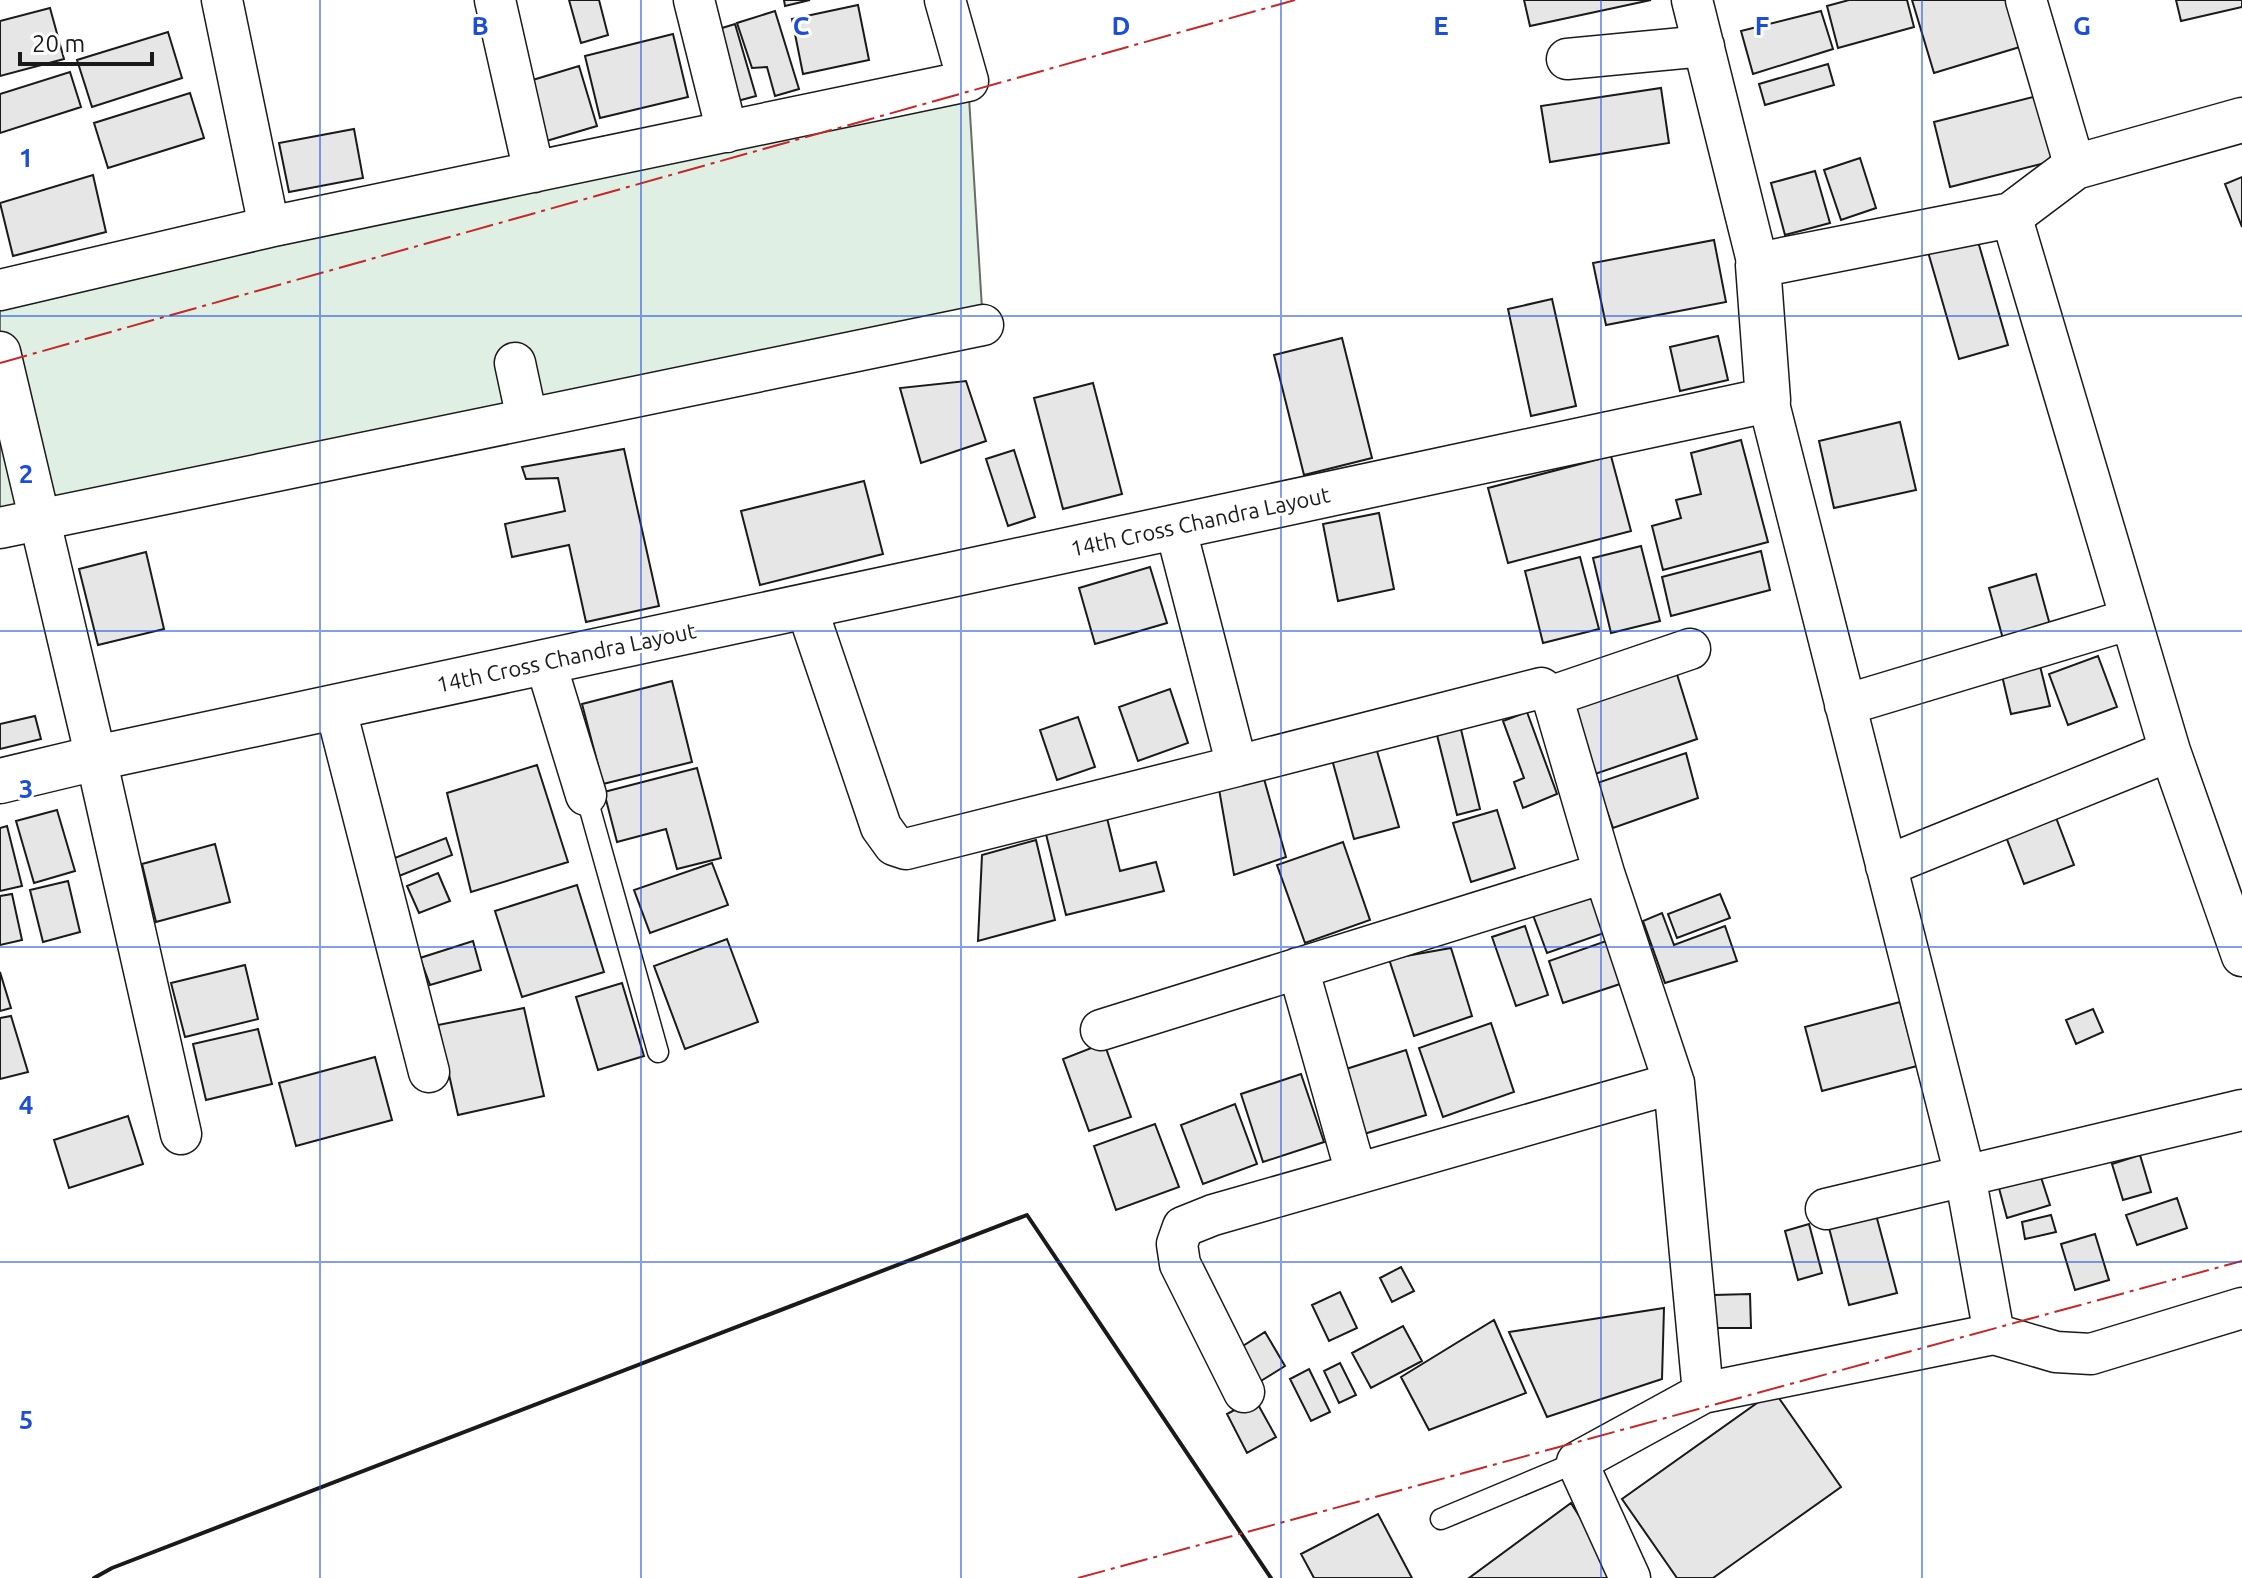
<svg xmlns="http://www.w3.org/2000/svg" width="2242" height="1578" font-family="Ubuntu,sans-serif">
<style>
.green{fill:#e0efe3;stroke:#6a6a6a;stroke-width:2}
.building{fill:#e6e6e6;stroke:#1a1a1a;stroke-width:2}
.lines{fill:none;stroke-linecap:round;stroke-linejoin:round}
.lane-casing{stroke:#1a1a1a;stroke-width:23}
.street-casing{stroke:#1a1a1a;stroke-width:43}
.secondary-casing{stroke:#1a1a1a;stroke-width:47}
.lane{stroke:#fff;stroke-width:20}
.street{stroke:#fff;stroke-width:40}
.secondary{stroke:#fff;stroke-width:44}
.wall{stroke:#1a1a1a;stroke-width:4}
.power{stroke:#c62828;stroke-width:2;stroke-dasharray:28 6 4 6;stroke-linecap:butt}
.grid{fill:none;stroke:#1d4ed8;stroke-width:2;stroke-opacity:0.55}
.labels{text-anchor:middle;dominant-baseline:central;stroke-width:6;stroke-linejoin:round;paint-order:stroke}
.street-label{font-size:22px;fill:#1a1a1a;stroke:#fff}
.grid-label{font-size:26px;text-anchor:middle;font-weight:bold;fill:#1d4ed8;stroke:#fff;stroke-width:6;stroke-linejoin:round;paint-order:stroke}
</style>
<rect width="100%" height="100%" fill="#fff"/>
<path class="green" d="M968 81 983 325 0 528V290Z"/>
<path class="building" d="M569 0H599L608 35 581 43Z
M784 0H810L785 6Z
M1524 0H1651L1530 26Z
M1849 0H1907L1914 27 1838 48 1827 6Z
M1912 0H2009L2023 46 1934 73Z
M2176 0H2242V7L2181 21Z
M858 5 869 60 803 74 792 19Z
M50 8 64 59 0 76V21Z
M775 11 799 89 775 96 767 67 752 68 737 23Z
M1821 11 1833 49 1753 74 1741 31Z
M735 24 756 96 730 103 709 32Z
M168 32 182 78 92 107 77 60Z
M673 34 688 97 600 118 585 56Z
M1828 64 1834 85 1765 105 1759 84Z
M579 66 597 126 543 142 526 82Z
M70 72 81 107 0 133V94Z
M1661 88 1669 143 1550 162 1541 106Z
M190 93 204 138 108 168 94 123Z
M2041 95 2057 160 1950 187 1934 122Z
M354 129 363 178 289 192 279 143Z
M1860 158 1876 208 1841 220 1824 170Z
M1815 171 1830 223 1785 235 1771 183Z
M93 175 106 232 13 256 0 203Z
M2242 177V227L2225 184Z
M1977 238 2008 345 1959 359 1928 252Z
M1714 240 1726 302 1606 325 1593 263Z
M1552 299 1576 406 1531 416 1508 309Z
M1718 336 1728 380 1680 391 1670 347Z
M1342 338 1372 458 1304 475 1274 355Z
M966 381 986 441 921 463 900 388Z
M1093 383 1122 494 1063 509 1034 398Z
M1900 422 1916 490 1834 508 1819 441Z
M1741 440 1768 542 1663 570 1652 526 1681 518 1676 500 1701 494 1691 453Z
M624 449 659 606 586 622 569 545 512 557 505 524 565 511 558 478 526 479 522 467Z
M1014 450 1035 517 1008 526 986 459Z
M1611 456 1631 531 1508 563 1488 488Z
M864 481 883 554 760 585 741 511Z
M1379 513 1394 589 1338 601 1323 524Z
M1641 546 1660 621 1611 633 1593 558Z
M1761 551 1770 590 1671 616 1662 577Z
M146 552 164 629 98 645 79 569Z
M1580 557 1599 629 1543 643 1525 571Z
M1150 567 1167 623 1095 644 1079 588Z
M2036 574 2050 625 2003 639 1989 588Z
M2098 656 2117 707 2068 725 2049 674Z
M2038 658 2050 706 2011 714 2000 667Z
M1676 671 1697 739 1595 774 1573 696Z
M672 681 692 762 603 784 582 704Z
M1170 689 1188 743 1138 761 1119 707Z
M1527 712 1557 794 1523 808 1514 782 1524 778 1503 721Z
M35 716 41 739 0 749V724Z
M1078 717 1095 767 1057 780 1040 730Z
M1459 721 1480 809 1457 815 1435 727Z
M1375 744 1399 827 1354 839 1331 756Z
M1686 753 1698 798 1613 828 1597 783Z
M1259 761 1286 857 1234 875 1216 772Z
M537 765 568 862 471 892 447 793Z
M697 768 721 858 677 869 666 829 617 842 604 792Z
M57 810 75 871 34 883 16 821Z
M1105 810 1120 871 1156 862 1164 891 1066 915 1044 826Z
M1497 810 1515 868 1471 882 1453 823Z
M2055 815 2074 865 2024 884 2005 834Z
M7 826 22 886 0 891V828Z
M446 838 452 855 399 876 392 859Z
M1036 840 1055 920 978 941 982 855Z
M1343 842 1370 920 1305 943 1277 865Z
M215 844 230 902 156 922 142 864Z
M712 863 728 905 650 933 634 890Z
M438 873 450 901 419 913 407 886Z
M68 881 80 932 43 942 30 890Z
M577 885 604 972 522 997 495 911Z
M1593 893 1607 932 1547 953 1533 915Z
M12 894 22 940 0 945V896Z
M1720 894 1730 918 1677 938 1668 914Z
M1662 913 1674 945 1725 926 1737 961 1665 983 1643 921Z
M1525 926 1548 995 1516 1006 1492 937Z
M727 939 758 1022 685 1049 654 966Z
M1609 940 1623 983 1563 1003 1549 961Z
M473 941 481 970 430 985 420 958Z
M1451 948 1472 1016 1414 1036 1389 959Z
M245 965 258 1019 185 1037 171 983Z
M0 972 11 1008 0 1011Z
M622 983 644 1056 598 1070 576 997Z
M1900 1002 1917 1066 1822 1091 1805 1027Z
M524 1008 544 1096 458 1115 438 1025Z
M2093 1009 2103 1032 2076 1044 2066 1020Z
M11 1016 28 1072 0 1079V1018Z
M1491 1023 1514 1092 1443 1117 1419 1048Z
M258 1029 272 1084 206 1100 193 1044Z
M1104 1043 1131 1117 1089 1131 1063 1059Z
M1406 1050 1426 1115 1364 1134 1343 1070Z
M375 1057 392 1120 296 1146 279 1083Z
M1301 1074 1324 1142 1263 1162 1241 1094Z
M1235 1104 1257 1164 1203 1184 1181 1125Z
M128 1116 143 1164 69 1188 54 1140Z
M1155 1124 1179 1187 1116 1210 1094 1146Z
M2140 1155 2151 1192 2123 1200 2112 1164Z
M2037 1165 2050 1205 2007 1218 1996 1177Z
M2177 1198 2187 1228 2137 1245 2126 1215Z
M1875 1211 1897 1293 1849 1305 1828 1224Z
M2051 1215 2056 1232 2025 1239 2022 1222Z
M1809 1224 1822 1273 1798 1280 1785 1231Z
M2095 1234 2109 1280 2075 1290 2061 1244Z
M1401 1267 1414 1291 1392 1302 1380 1278Z
M1340 1292 1357 1328 1329 1341 1312 1305Z
M1750 1294 1751 1328H1714V1295Z
M1664 1308 1662 1379 1547 1417 1509 1332Z
M1494 1320 1526 1393 1429 1430 1401 1377Z
M1403 1326 1422 1361 1371 1388 1352 1353Z
M1265 1332 1285 1366 1256 1384 1235 1351Z
M1340 1363 1356 1395 1339 1403 1324 1371Z
M1309 1369 1330 1412 1311 1421 1290 1379Z
M1774 1391 1841 1487 1713 1578H1677L1622 1499Z
M1255 1399 1276 1437 1247 1453 1227 1414Z
M1571 1503 1618 1578H1469Z
M1378 1514 1412 1578H1314L1301 1554Z"/>
<g class="lines">
<defs>
<path id="lane" d="M586 795 658 1052
M1441 1519 1577 1462"/>
<path id="street" d="M222 0 269 227
M495 0 534 172
M694 0 727 132
M1692 0 1758 265
M2026 0 2075 167
M1567 59 1704 46
M2011 215 2170 751 2242 956
M0 290 269 227 968 81 945 0
M0 352 96 758 181 1134
M515 363 527 419
M1768 400 1965 1175 1994 1334 2056 1352 2091 1354 2242 1308
M1175 526 1237 766 1541 688 1552 696 1604 873
M0 528 983 325
M806 606 881 827 894 845 906 849 1237 766
M545 661 586 795
M1552 696 1690 649
M1845 705 2131 619
M335 706 429 1072
M1886 866 2170 751
M1298 968 1356 1173
M1101 1030 1604 873 1674 1083 1703 1393
M1826 1209 2242 1110
M1244 1392 1180 1264 1177 1244 1183 1227 1213 1215 1674 1083
M1630 1578 1577 1462 1703 1393 1994 1334"/>
<path id="secondary" d="M0 781 96 758 1768 400 1758 265 2011 215 2075 167 2242 120"/>
</defs>
<use href="#lane" class="lane-casing"/>
<use href="#street" class="street-casing"/>
<use href="#secondary" class="secondary-casing"/>
<use href="#lane" class="lane"/>
<use href="#street" class="street"/>
<use href="#secondary" class="secondary"/>
<path class="wall" d="M94 1578 112 1568 1027 1215 1271 1578"/>
<path class="power" d="M0 363 1295 0
M1078 1578 2242 1261"/>
</g>
<path class="grid" d="M320 0V1578M641 0V1578M961 0V1578M1281 0V1578M1601 0V1578M1922 0V1578M0 316H2242M0 631H2242M0 947H2242M0 1262H2242"/>
<g class="labels">
<g class="street-label">
<text transform="translate(1200 521) rotate(-12)">14th Cross Chandra Layout</text>
<text transform="translate(566 657) rotate(-12)">14th Cross Chandra Layout</text>
</g>
</g>
<g class="grid-label">
<text x="480" y="35">B</text>
<text x="801" y="35">C</text>
<text x="1121" y="35">D</text>
<text x="1441" y="35">E</text>
<text x="1762" y="35">F</text>
<text x="2082" y="35">G</text>
<text x="26" y="167">1</text>
<text x="26" y="483">2</text>
<text x="26" y="798">3</text>
<text x="26" y="1114">4</text>
<text x="26" y="1429">5</text>
</g>
<path d="M20 52v12h132v-12" fill="none" stroke="#1a1a1a" stroke-width="4"/>
<text x="32" y="52" font-size="24" fill="#1a1a1a" stroke="#ffffff" stroke-width="6" paint-order="stroke">20 m</text>
</svg>
